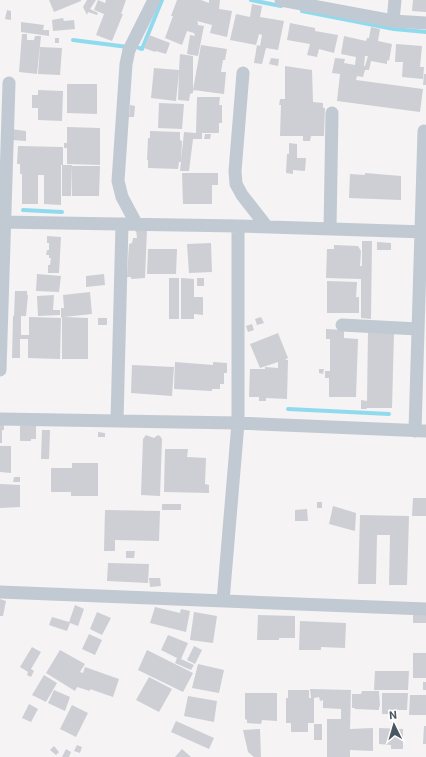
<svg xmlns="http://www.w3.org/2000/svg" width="426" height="757" font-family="Roboto,sans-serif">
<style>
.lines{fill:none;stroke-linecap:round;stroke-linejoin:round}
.stream{stroke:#90daee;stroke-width:4}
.building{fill:#cdcfd5;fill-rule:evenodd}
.minor{stroke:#c1cad2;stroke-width:13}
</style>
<rect width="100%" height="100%" fill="#f5f3f3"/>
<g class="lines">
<path class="stream" d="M251 0 281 6
M302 11 394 29 426 32
M73 40 128 47
M139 48 142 49 162 0
M23 210 62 212
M288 409 389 414"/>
</g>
<path class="building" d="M49 0H81V1L54 12Z
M87 0H96L90 9 98 13 97 15 88 12 87 15 83 7Z
M98 0 105 3 106 0H126L121 14H123L112 41 96 35 104 14 94 10Z
M177 0H201L209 3V0H220L219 9 232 11 227 37 210 33 212 25 197 21 198 23V25L204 26 198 56 187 54 190 35 195 36 194 33 187 31 182 45 165 38 173 16H171Z
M413 0H426V12L412 11Z
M252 4 262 6 260 17 284 21 278 50 266 48 262 64 254 63 257 45 260 46 262 35 259 34 256 45 230 40 236 14 250 17Z
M7 10 11 11V20L5 19Z
M63 18 64 21 74 20 75 29 53 31 52 20Z
M21 22 44 25 43 30H49V36L21 32Z
M290 23 315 28V31L338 35 334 53 319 49 317 57 307 55 310 44 287 40Z
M371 27 380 29 378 41 392 44 389 61 387 60V64L371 61 369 70H365L363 77 357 76 356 80 423 89 420 112 337 101 340 74 332 73 335 58 345 59 344 63 355 65 356 57 341 54 344 36 366 41 367 38H369ZM365 56H368L365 66H364Z
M22 34H27V40H34L35 36H41L37 74 19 72Z
M149 35 170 43 166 54 156 51 155 52 144 48Z
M55 38H59V43H55Z
M396 44 422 46 420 67H424L423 79 402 77 403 62H395Z
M201 45 227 49 225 60H223L221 72H226L224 94 193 90Z
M40 47 62 48 60 75 38 74Z
M180 54 193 56V93L190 94 189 101 178 100 179 72 176 101 151 98 154 68 179 70Z
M271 58 279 59 278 66 269 64Z
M285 66 312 70 313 102 323 103V108H325L324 136H311L310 141H303V136H280L281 105H279L280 99H285Z
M424 74H426V85H423Z
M67 84H97V114L67 113Z
M38 90 63 91 62 121 38 120V108H32V95H38Z
M197 97H220L219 105H222V123H219V133H202V139H193L189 171H180L181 162H179L178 169 148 168V160H147L148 138H150V131L180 132V140L182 141 181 161 184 132 196 133Z
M159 103 184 104 182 129 158 128Z
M130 105 135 106 134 117H129Z
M67 127 100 128V165L67 164V148H64V143H67Z
M11 129 26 131V141L11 140Z
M205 134H211L210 139H204Z
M289 143 297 144V158H306L305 171 293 170V174L286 173 287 154H289Z
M18 146 63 147V165H61V205L44 204V175H38V204H22V174H20V164H17Z
M62 165H72L71 196H62Z
M72 166H100L99 196H72Z
M182 173H218V185H212V204H183Z
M365 173 401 176V200L349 198 350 174 365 175Z
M136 229H147L145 278 131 279V277H127L129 244 132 243 133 238H137Z
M47 236 61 237 59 273H48V265H50L51 258H49V255H46L47 250H49V243H47Z
M362 241H372L371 319 361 318V279L326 278 327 249H334V245L358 246 361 251 360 266H362Z
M377 242 391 243V250H377Z
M211 243 212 272 189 273 187 244Z
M148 249H177L176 274H147Z
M37 274 61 276 59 292 36 291Z
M104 274 105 285 86 287V276Z
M169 278H179V319H169Z
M181 278 194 279V297H203V315L194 314V319H181Z
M197 278H204V286H197Z
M327 281 357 282 356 297H359V313H327Z
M15 291H27V295H28L26 316H21V335H29V317L61 318 60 359 28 358V339H20V358H12L13 316H14Z
M90 292 92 314 64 317 88 318V359H62V318L61 317V308H64L63 295Z
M54 295 53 310H60V315L38 316 37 296Z
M261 317 264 323 257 325 255 319Z
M98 318H107V325H98Z
M252 324 254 330 248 332 246 326Z
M326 329 344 330V338L358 339 356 397H329V378H325V371H330V339H326Z
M368 332 394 333 392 408H367L366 409H361V400L367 401Z
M278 333 288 358 285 360H288L287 399 266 398V401H259V397H249L250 369H265V367L278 368V362L260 368 250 344Z
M175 362 213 365V362L227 363V373H224V384H220V389H212V391L174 389Z
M132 365 174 367 172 396 131 393Z
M319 369H324L323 374 319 373Z
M0 424H4V430H2V443H0Z
M20 426H36V439H31V441H20Z
M42 430H50L49 459H41Z
M98 432 105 433V437H98Z
M146 435 154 438 158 435 160 436 162 439 160 496 141 495 143 439Z
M0 446H11V473L0 472Z
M165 449H188L187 457 206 458 205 484 209 485V493L164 492Z
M72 463H98V496H71V492H51V468H72Z
M14 477H20V482H13Z
M0 484 20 485V507L0 508Z
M413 498H426V516H412Z
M317 502H322V508H317Z
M162 504H181V510H162Z
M333 506 356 513 355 531 329 524Z
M307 509 308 521H295V510Z
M105 510 160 511 159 541 115 540V551H104Z
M360 515 409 516 407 585H389L390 535H377L376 584H358Z
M126 551H135L134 558H126Z
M108 563 149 564 148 583 107 581Z
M149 578H160L161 586 150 587Z
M0 599 6 601 3 616H0Z
M75 605 84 609 78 626 70 623 67 631 49 625 52 617 69 622Z
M155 607 180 613 181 609 190 611 186 632 150 623Z
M97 612 111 618 102 635 90 629Z
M194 612 217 616 213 643 190 640Z
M413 614H426V623H413Z
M258 615 295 616V638H279V640H257Z
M300 621 346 623 345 648 321 647V650H299Z
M89 634 102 640 95 655 82 649Z
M168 635 188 643 181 659 194 665 191 670 175 663 177 658 161 650Z
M194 646 202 650 195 664 187 660Z
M32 647 41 652 31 669 34 671 31 677 27 675 28 672 20 667Z
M60 650 85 664 80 672 83 673 85 667 119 679 113 697 90 689V691L77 687 75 691 46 673Z
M147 650 193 673 183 692 138 670Z
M413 653H426V678H413Z
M198 664 224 670 219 693 192 688Z
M375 671H409L408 690H374Z
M44 675 57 683 46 702 32 695Z
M149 677 172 689 159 712 136 700Z
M423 682H426V690H423Z
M310 689 351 690 350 729 373 728V751L350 750V757H327V719H341V709L323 708V700L320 701 319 697 314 698V723H308V732H291V723H286V698H288V690H309V698H311Z
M54 690 70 697 65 711 48 703Z
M362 691H379L380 707 379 706V710L355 709V708H352V694H361Z
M245 693H277V721L262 720 261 724 247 723V720L245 719Z
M382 693H408L407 710H390V714H382Z
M410 695H426V715H409Z
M188 696 217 701 214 722 184 716Z
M29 704 38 709 31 722 22 718Z
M72 705 88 713 76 737 60 729Z
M176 721 214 738 209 749 171 732Z
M314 724H322V740H314Z
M424 726H426V744H423Z
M379 728 403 729V749H391V745L379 744Z
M260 729 261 757H254L248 752 243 730Z
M77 745 82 747 80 753 74 751Z
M54 746 59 752 56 755 50 750Z
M66 749 71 752 69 757H62Z
M182 749 191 757H175Z"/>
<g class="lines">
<path class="minor" d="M281 0 393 21 426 23
M393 21 395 0
M243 73 235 171 236 184 242 195 267 227
M0 222 238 226 426 232
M137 225 122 197 118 181 126 64 129 50 154 0
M330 229 332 113
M342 325 418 329
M0 370 9 83
M0 419 238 423 426 431
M117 421 122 224
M415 431 424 131
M0 592 426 609
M223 601 238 423V226"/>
</g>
<g transform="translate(394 725) rotate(355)" stroke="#ffffff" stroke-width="3" paint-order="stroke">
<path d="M0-3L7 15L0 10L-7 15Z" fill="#4a5661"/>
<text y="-6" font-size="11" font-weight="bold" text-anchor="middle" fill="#4a5661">N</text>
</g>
</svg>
